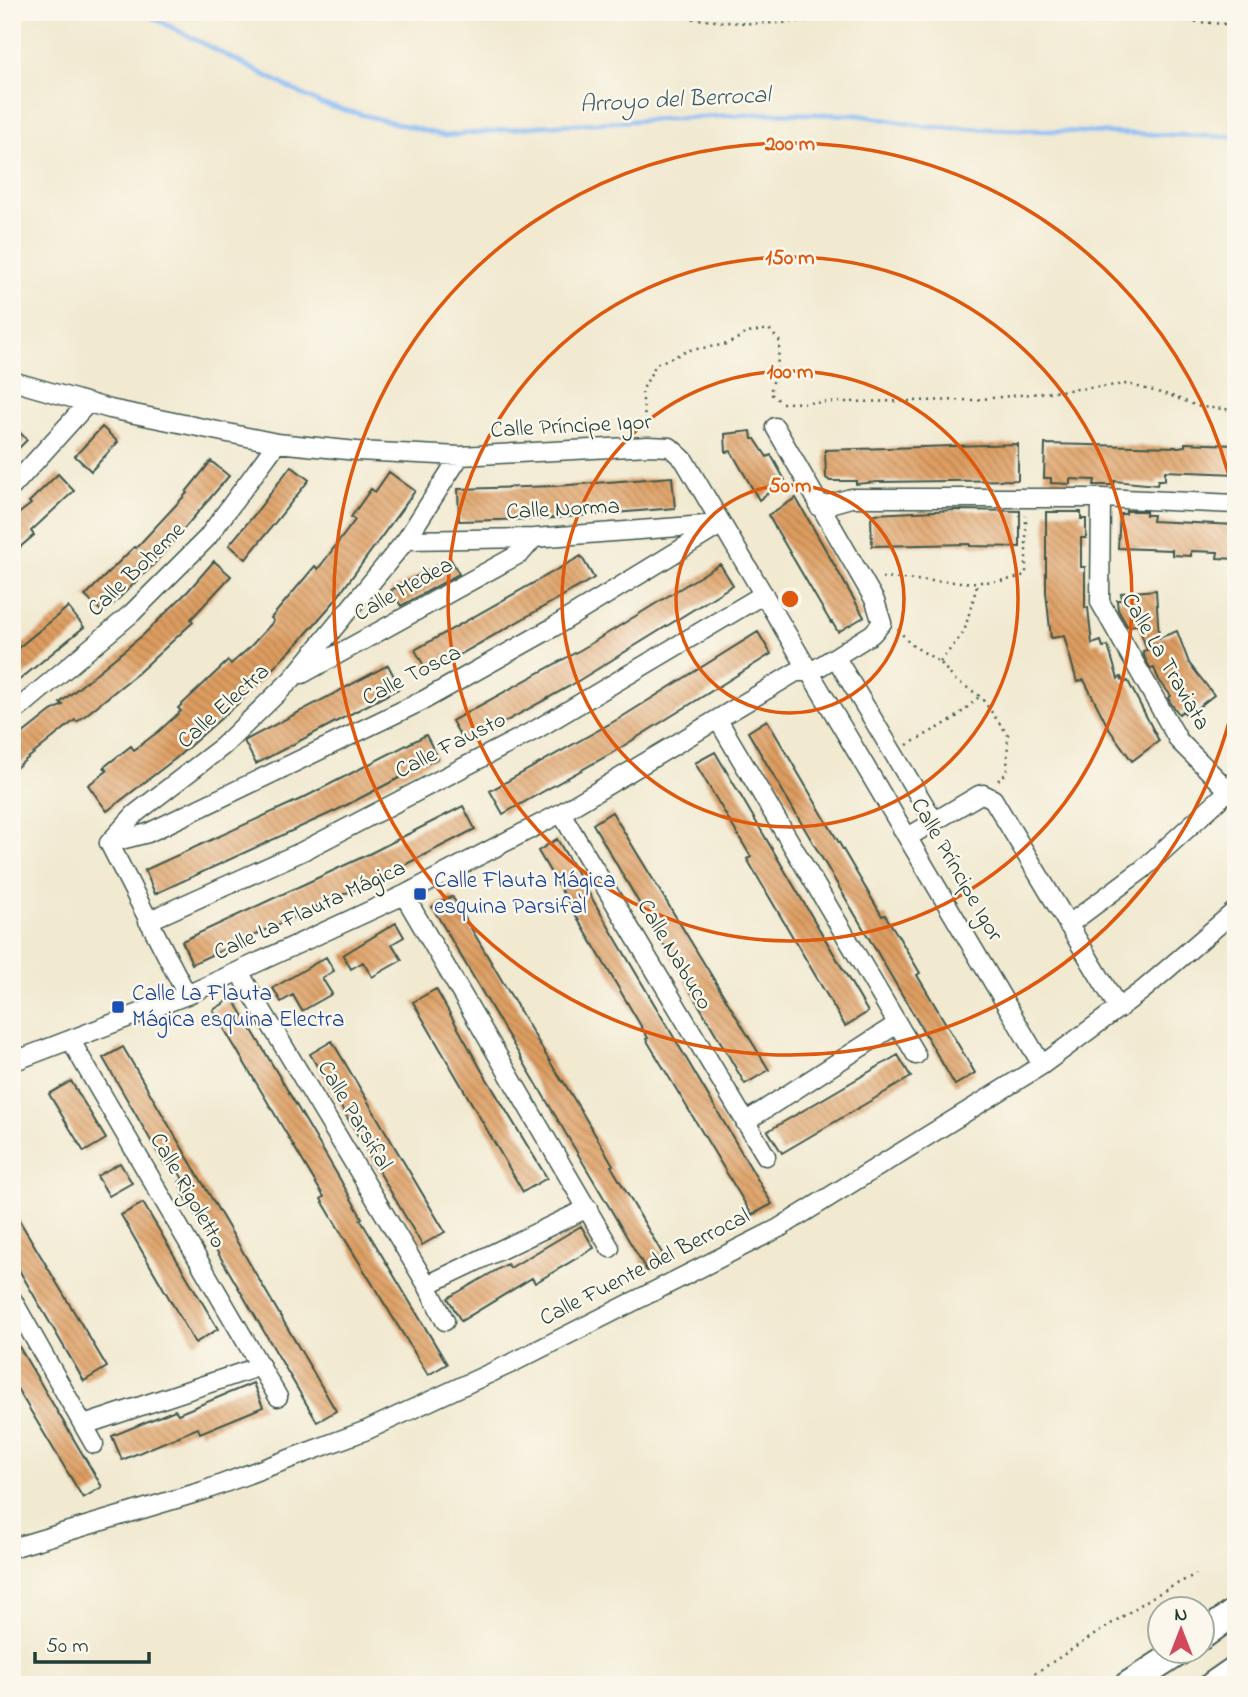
<svg xmlns="http://www.w3.org/2000/svg" width="1248" height="1697" font-family="'Indie Flower',sans-serif">
<style>
.lines{fill:none;stroke-linecap:round;stroke-linejoin:round}
.stream{stroke:#89bbf6;stroke-width:4.5}
.building{fill:url(#building-back-hatch)}
.minor-casing{stroke:#3e574b;stroke-width:21}
.highway-casing{stroke:#3e574b;stroke-width:30}
.path{stroke:#3e574b;stroke-width:2.5;stroke-dasharray:2 5;stroke-linecap:butt}
.minor{stroke:#fff;stroke-width:18}
.highway{stroke:#fff;stroke-width:26}
.ring{fill:none;stroke:#de580e;stroke-width:3.5}
.transit-dot{fill:#1a4fb4;stroke:#fbf7ec;stroke-width:2.5}
.labels{text-anchor:middle;dominant-baseline:central;stroke-width:5;stroke-linejoin:round;paint-order:stroke}
.street-label{font-size:23px;fill:#1f3d34;stroke:#fbf7ec}
.transit-label{font-size:23px;fill:#164399;stroke:#fbf7ec;text-anchor:start}
.water-label{font-size:24px;font-style:italic;fill:#3a5c64;stroke:#fbf7ec}
.centre{fill:#de580e;stroke:#fbf7ec;stroke-width:3.5}
.ring-label{font-size:21px;text-anchor:middle;font-weight:bold;fill:#de580e;stroke:#fbf7ec;stroke-width:5;stroke-linejoin:round;paint-order:stroke}
</style>
<defs>
<pattern id="building-back-hatch" width="6" height="6" patternUnits="userSpaceOnUse" patternTransform="scale(1.75)"><rect width="6" height="6" fill="#de9d60"/><path d="M-1 5l2 2M0 0l6 6M5-1l2 2" fill="none" stroke="#b38150"/></pattern>
</defs>
<rect width="100%" height="100%" fill="#fbf7ec"/>
<filter id="ink" filterUnits="userSpaceOnUse"><feTurbulence type="fractalNoise" baseFrequency=".0143" numOctaves="2"/><feDisplacementMap in="SourceGraphic" scale="14" xChannelSelector="R" yChannelSelector="G"/><feConvolveMatrix kernelMatrix="1 2 1 2 8 2 1 2 1" color-interpolation-filters="sRGB"/></filter>
<filter id="wash" filterUnits="userSpaceOnUse"><feTurbulence type="fractalNoise" baseFrequency=".00686" numOctaves="4" result="noise"/><feDisplacementMap in="SourceGraphic" scale="28" xChannelSelector="R" yChannelSelector="G"/><feGaussianBlur stdDeviation="1.57" result="paint"/><feColorMatrix in="noise" values="0 0 0 0 0 0 0 0 0 0 0 0 0 0 0 0 0 1.4 0 .05"/><feComposite in="paint" operator="in"/></filter>
<g filter="url(#wash)">
<rect width="100%" height="100%" fill="#f1e9d0"/>
<g class="lines">
<path class="stream" d="M142 12 321 104 445 136 540 126 775 113 859 115 928 127 1236 137"/>
</g>
<g id="blocks">
<path class="building" d="M12 424 27 440 12 455Z
M102 427 118 442 91 471 75 456Z
M751 431 752 439H755L767 457 771 455 785 480 759 500 731 451 726 452 725 434Z
M1185 443 1233 445V448L1236 449V474L1165 471V480H1158L1157 485 1114 481V485H1094L1095 480 1070 479V484L1051 483V478H1044L1045 444 1179 447 1185 446Z
M1018 444V480L878 482 856 484V481H830L826 478 825 450Z
M211 461 229 476 152 566 104 613 101 611 85 596 134 547 136 548 187 493 186 492Z
M291 466 309 480 246 559 229 545 255 514Z
M389 472 415 491 333 603 299 642 242 700 175 759 107 811 88 785 107 771 104 767 131 746 134 750 159 731 181 711 178 708 228 661 231 664 249 648 274 621 271 618 315 566 318 569 355 520 351 517 371 489 375 492Z
M58 474 74 491 31 531 34 535 12 554V519L31 504 29 502Z
M672 477 675 508 542 519 459 521 458 489 556 486Z
M796 498 864 617 838 632 832 622 831 623 768 515Z
M955 510 1020 511V547L970 546V544L872 546 871 518 875 514Z
M1126 511H1146V515H1153L1152 521 1236 525V559L1217 558 1218 552 1191 551V556L1172 555V550L1118 548 1120 514H1126Z
M1046 512H1081V519H1086V538H1081V567H1085V608H1088L1092 644 1101 641 1103 647 1108 646 1118 679 1121 677 1124 683 1128 681 1159 741 1132 761 1109 729 1084 680 1077 682 1064 636 1051 638 1046 592Z
M581 556 594 578 428 673 415 650Z
M450 558 459 574 401 606 391 590Z
M214 561 231 576 191 619 193 622 138 673 77 722 75 720 12 771V742L51 711 63 705 60 703 143 635 188 591Z
M720 564 733 585 570 686 465 744 452 721 582 649Z
M1156 590 1159 638 1177 631 1189 663 1214 695 1187 716 1183 711 1179 714 1170 702 1168 698 1171 696 1159 680 1154 668 1151 669 1145 659 1143 651 1147 650 1138 625 1127 626 1118 610 1117 600H1122L1121 593Z
M68 607 84 627 12 686V653Z
M758 632 771 654 612 753 503 814 490 791 620 718Z
M388 665 400 688 256 764 244 741Z
M767 720 882 916 885 915 897 934 920 973 917 975 975 1073 955 1085 748 732Z
M426 735 438 758 337 810 155 894 145 870 303 798Z
M715 752 868 1012 845 1026 747 859 751 857 695 763Z
M463 806 475 829 379 878 192 964 182 941 369 854Z
M612 812 769 1070 745 1084 593 824Z
M557 839 772 1204 752 1215 646 1039 648 1038 538 851Z
M452 896 562 1082 563 1081 583 1114 613 1165 611 1166 666 1260 647 1271 432 907Z
M396 923 404 937 392 944 402 960 372 977 363 962 351 969 343 955Z
M326 957 334 971 322 978 332 994 302 1011 293 995 281 1002 273 988Z
M436 989 482 1071 547 1178 523 1192 413 1002Z
M233 998 337 1174 362 1218 360 1219 447 1364 428 1375 340 1231 321 1199 324 1197 213 1010Z
M332 1041 445 1232 422 1245 310 1054Z
M123 1047 336 1411 317 1422 184 1195 179 1182 183 1179 172 1161 165 1165 103 1058Z
M898 1055 911 1077 782 1153 768 1131Z
M71 1081 106 1139 84 1152 49 1094Z
M120 1163 132 1183 109 1196 97 1176Z
M143 1203 218 1329 195 1343 121 1215Z
M12 1208 107 1367 84 1381 12 1258Z
M581 1226 594 1248 535 1283 532 1278 461 1321 448 1298 507 1264 510 1268Z
M12 1335 102 1487 83 1498 12 1380Z
M253 1383 263 1407 200 1433 198 1428 122 1460 112 1436 175 1410 178 1414Z"/>
</g>
</g>
<g filter="url(#ink)">
<use href="#blocks" fill-opacity="0" stroke="#3e574b" stroke-width="2"/>
<g class="lines">
<defs>
<path id="minor" d="M12 381 110 409 277 443 357 451 460 456 648 446 670 447 684 460 1042 1065
M12 487 88 403
M1101 498 1100 602 1179 741 1229 791
M819 507 851 498H1101L1236 504
M406 540 534 538 719 524
M836 658 934 821
M302 674 521 553 534 538
M12 714 132 613 207 538 277 443
M718 720 916 1055
M561 813 766 1156
M908 837 979 795 983 794 993 799 1119 1009
M109 843 148 833 424 700 552 628 722 524
M404 895 610 1248
M148 921 301 852 537 729 764 594
M1068 925 1143 869 1236 784
M239 972 427 1285 445 1321
M187 995 109 843 135 814 223 746 292 679 406 540 460 456
M71 1041 278 1397
M12 1062 187 995 404 895 561 813 796 672H811L872 634 882 623 875 601 775 427
M745 1122 897 1024
M427 1285 588 1208
M12 1299 94 1444
M84 1425 261 1366
M12 1548 203 1491 367 1430 512 1363 779 1228 1042 1065 1143 990 1236 910"/>
<path id="highway" d="M1202 1636 1236 1611
M1128 1685 1179 1652
M1213 1685 1236 1669"/>
</defs>
<use href="#minor" class="minor-casing"/>
<use href="#highway" class="highway-casing"/>
<path class="path" d="M651 12C718 24 787 30 854 12
M1140 12 1187 21 1236 25
M646 429 642 391 656 364 690 350 728 344 747 333 769 329 780 342 777 367 770 393 782 403 972 400 1127 384 1169 395 1200 407 1236 410
M882 578C915 579 999 589 1026 574V515
M898 629 910 644 940 662 954 679 980 696 1008 735 1007 773 996 782
M940 662 964 632 978 582
M907 745 954 719 980 696
M1017 1685 1154 1596 1196 1574"/>
<use href="#minor" class="minor"/>
<use href="#highway" class="highway"/>
</g>
</g>
<g class="ring">
<circle cx="790" cy="599" r="114"/>
<circle cx="790" cy="599" r="228"/>
<circle cx="790" cy="599" r="342"/>
<path d="M1235 698A456 456 0 1 1 1235 500"/>
</g>
<g class="transit-dot">
<rect x="413" y="887" width="14" height="14" rx="3.5"/>
<rect x="111" y="1000" width="14" height="14" rx="3.5"/>
</g>
<g class="labels">
<g class="street-label">
<text transform="translate(571 427) rotate(-3)">Calle Príncipe Igor</text>
<text transform="translate(563 510) rotate(-3)">Calle Norma</text>
<text transform="translate(137 570) rotate(-44)">Calle Boheme</text>
<text transform="translate(404 590) rotate(-29)">Calle Medea</text>
<text transform="translate(1165 662) rotate(60)">Calle La Traviata</text>
<text transform="translate(412 676) rotate(-27)">Calle Tosca</text>
<text transform="translate(224 707) rotate(-42)">Calle Electra</text>
<text transform="translate(451 746) rotate(-27)">Calle Fausto</text>
<text transform="translate(956 870) rotate(60)">Calle Príncipe Igor</text>
<text transform="translate(310 911) rotate(-25)">Calle La Flauta Mágica</text>
<text transform="translate(674 955) rotate(59)">Calle Nabuco</text>
<text transform="translate(354 1116) rotate(59)">Calle Parsifal</text>
<text transform="translate(187 1191) rotate(60)">Calle Rigoletto</text>
<text transform="translate(645 1268) rotate(-27)">Calle Fuente del Berrocal</text>
</g>
<g class="transit-label">
<text x="434" y="881">Calle Flauta Mágica<tspan x="434" dy="26">esquina Parsifal</tspan></text>
<text x="132" y="994">Calle La Flauta<tspan x="132" dy="26">Mágica esquina Electra</tspan></text>
</g>
<g class="water-label">
<text transform="translate(675 101) rotate(-3)">Arroyo del Berrocal</text>
</g>
</g>
<circle cx="790" cy="599" r="10" class="centre"/>
<g class="ring-label">
<text x="790" y="150">200 m</text>
<text x="790" y="264">150 m</text>
<text x="790" y="378">100 m</text>
<text x="790" y="492">50 m</text>
</g>
<rect width="1248" height="1697" fill="none" stroke="#fbf7ec" stroke-width="42"/>
<g transform="translate(1181 1630)"><circle r="33" fill="#fbf7ec" stroke="#a3ada2" stroke-width="2"/>
<path d="M0-5L12 26L0 18L-12 26Z" fill="#d1495b"/>
<text y="-10" font-size="19" font-weight="bold" text-anchor="middle" fill="#1f3d34">N</text>
</g>
<path d="M35 1652v10h114v-10" fill="none" stroke="#1f3d34" stroke-width="3.5"/>
<text x="46" y="1652" font-size="21" fill="#1f3d34" stroke="#fbf7ec" stroke-width="5" paint-order="stroke">50 m</text>
</svg>
